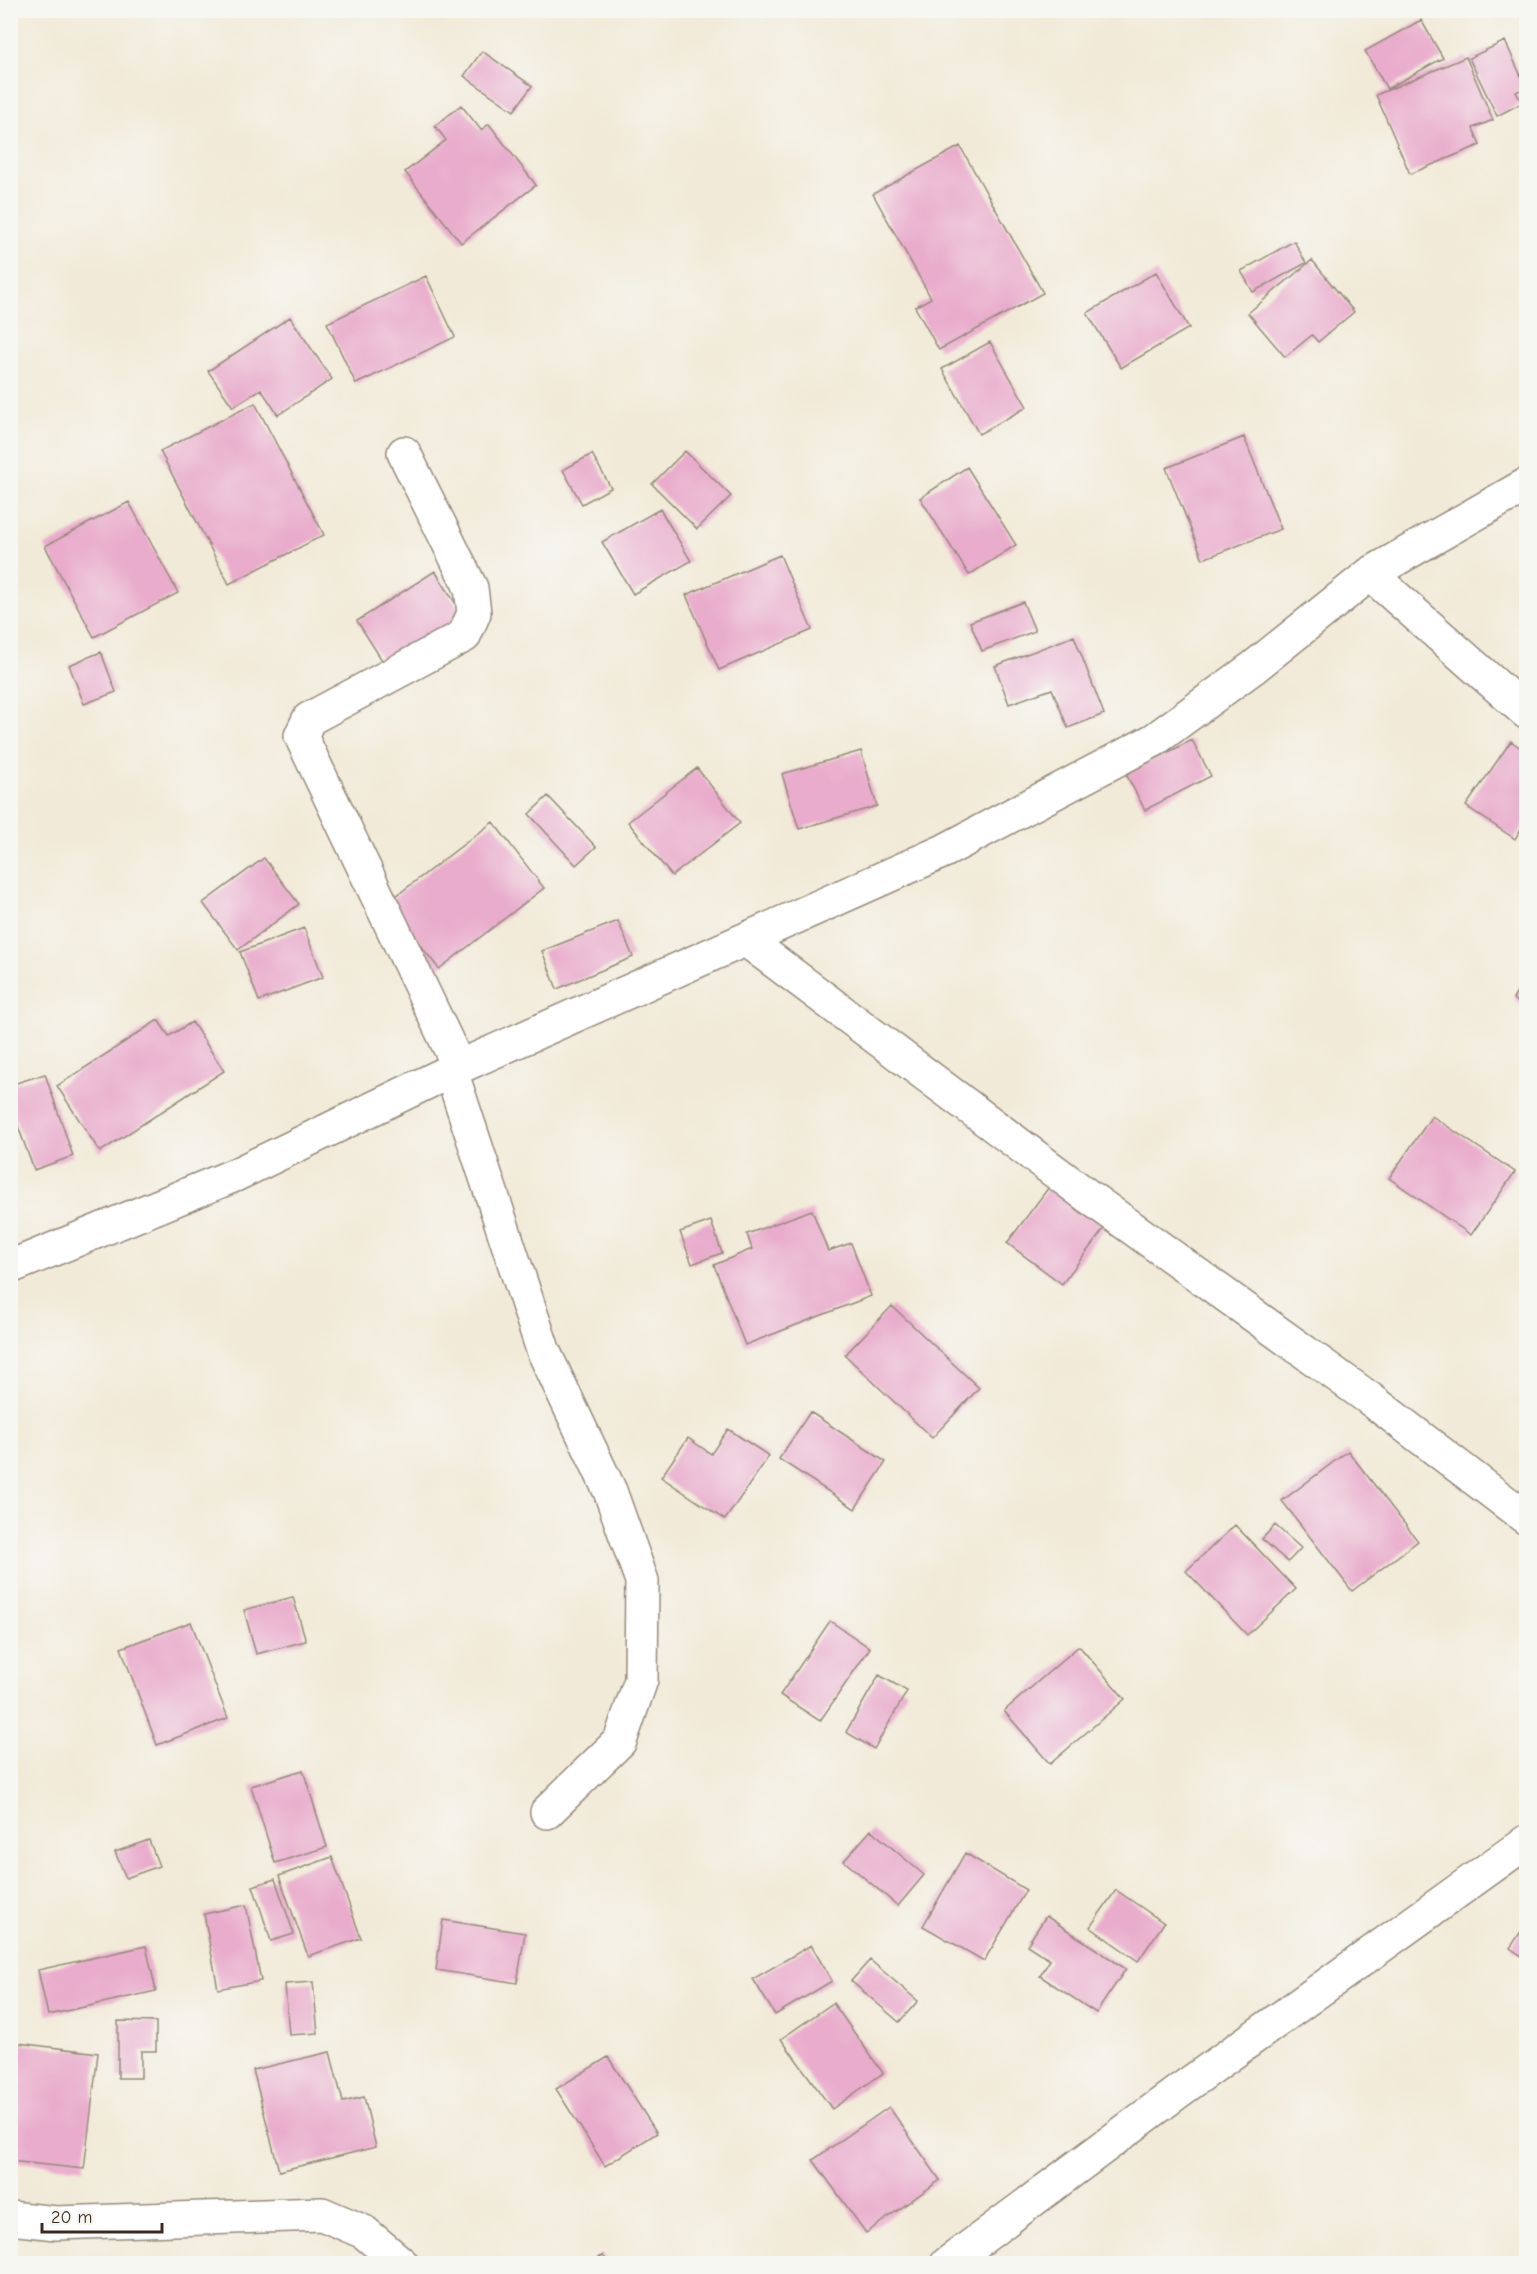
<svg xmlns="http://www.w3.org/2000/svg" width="1537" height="2274" font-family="'Comic Neue',sans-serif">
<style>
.building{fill:#e9accc}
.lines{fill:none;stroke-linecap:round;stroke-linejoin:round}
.minor-casing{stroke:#968a7b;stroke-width:36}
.minor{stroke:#fff;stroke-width:33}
</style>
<rect width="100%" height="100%" fill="#f6f6f2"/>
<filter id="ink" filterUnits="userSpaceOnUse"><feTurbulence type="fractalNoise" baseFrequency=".0167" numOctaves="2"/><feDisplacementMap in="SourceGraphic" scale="12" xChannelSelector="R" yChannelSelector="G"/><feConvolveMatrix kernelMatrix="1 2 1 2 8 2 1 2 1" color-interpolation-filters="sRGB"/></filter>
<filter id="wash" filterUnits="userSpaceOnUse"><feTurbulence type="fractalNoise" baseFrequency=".008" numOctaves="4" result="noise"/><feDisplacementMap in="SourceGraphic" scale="24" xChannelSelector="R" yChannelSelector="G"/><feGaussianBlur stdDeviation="1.35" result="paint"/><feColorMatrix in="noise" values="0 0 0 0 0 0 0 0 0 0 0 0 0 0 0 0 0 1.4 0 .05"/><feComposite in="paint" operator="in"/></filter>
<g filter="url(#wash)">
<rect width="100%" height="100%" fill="#f2ead8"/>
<g id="blocks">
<path class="building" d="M1421 20 1443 58 1387 89 1365 51Z
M1505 41 1526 87 1516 92 1522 103 1497 116 1469 58Z
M482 51 532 86 514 111 464 76Z
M1466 57 1493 120 1473 128 1480 145 1410 174 1376 95Z
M461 105 481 130 489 124 536 185 461 243 405 172 446 140 435 126Z
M960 146 1043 293 939 350 915 307 931 298 873 194Z
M1294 241 1306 263 1253 292 1241 271Z
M1312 260 1354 312 1318 342 1312 335 1285 357 1248 313Z
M1156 272 1189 328 1121 368 1087 313Z
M426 276 455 337 356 384 327 323Z
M290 317 332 379 278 415 261 389 233 407 208 371Z
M990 342 1027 407 979 434 942 369Z
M255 403 324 535 229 584 160 451Z
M1244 437 1281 529 1203 559 1166 468Z
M685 451 731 496 697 529 652 484Z
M592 454 611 488 582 504 563 470Z
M967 467 1016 545 969 575 920 498Z
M129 502 178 593 94 637 45 546Z
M660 509 691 561 633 594 602 542Z
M780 555 812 630 719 670 686 595Z
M435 571 465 618 387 668 357 621Z
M1023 602 1035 631 982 651 970 622Z
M1074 636 1104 714 1068 728 1052 689 1009 704 995 666Z
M101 652 116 692 84 704 69 665Z
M1192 740 1211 776 1145 810 1126 774Z
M1511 741 1526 752V821L1515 839 1466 806Z
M861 751 877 806 799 829 782 774Z
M697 768 740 823 672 876 628 822Z
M548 796 596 847 576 865 529 814Z
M493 822 544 888 439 969 387 903Z
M264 858 299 904 238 950 203 903Z
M618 921 633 957 557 989 542 951Z
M304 928 323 977 259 1001 240 952Z
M1526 978V1008L1513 999Z
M158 1020 169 1036 192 1022 224 1071 100 1152 57 1086Z
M45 1074 73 1156 34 1170 10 1104V1085Z
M1432 1116 1515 1172 1471 1235 1389 1178Z
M1055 1179 1110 1221 1062 1284 1007 1243Z
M812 1210 828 1251 851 1243 871 1296 745 1345 714 1265 752 1249 747 1234Z
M711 1221 722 1253 692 1264 680 1232Z
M892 1306 979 1388 932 1438 845 1355Z
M810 1412 886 1462 855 1509 779 1459Z
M728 1429 769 1456 725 1520 661 1477 688 1438 711 1454Z
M1348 1451 1418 1541 1352 1591 1282 1501Z
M1235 1525 1296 1589 1247 1635 1186 1571Z
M1275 1525 1301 1548 1288 1562 1262 1539Z
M293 1597 306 1641 256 1654 244 1610Z
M830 1621 870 1648 820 1721 780 1695Z
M191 1622 228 1718 157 1745 121 1648Z
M1079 1646 1125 1699 1050 1764 1004 1711Z
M879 1675 907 1691 874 1749 846 1732Z
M303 1770 327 1847 275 1863 251 1786Z
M871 1830 924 1875 898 1906 844 1861Z
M149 1840 159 1866 126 1878 115 1852Z
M965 1853 1026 1890 984 1961 923 1926Z
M332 1857 361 1938 308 1956 279 1876Z
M275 1879 294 1934 271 1941 253 1886Z
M1116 1890 1164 1923 1138 1961 1090 1927Z
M246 1905 261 1981 218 1989 204 1914Z
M1046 1916 1126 1969 1096 2013 1040 1976 1050 1960 1027 1945Z
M443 1920 525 1933 517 1983 436 1970Z
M1526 1924V1959L1510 1948Z
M811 1945 832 1981 775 2015 753 1979Z
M146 1946 156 1991 48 2015 38 1970Z
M870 1960 918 2001 899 2022 851 1981Z
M313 1982 318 2033 289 2035 285 1984Z
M833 2003 883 2073 832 2109 781 2039Z
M118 2021 156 2022V2051H141V2078H118Z
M10 2042 98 2053 84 2169 10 2161Z
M330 2052 343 2102 364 2097 376 2147 279 2171 253 2070Z
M608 2057 657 2133 605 2166 556 2089Z
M889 2107 940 2180 866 2233 813 2160Z
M603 2255 608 2264H589Z"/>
</g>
</g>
<g filter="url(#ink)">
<use href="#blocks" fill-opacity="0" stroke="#968a7b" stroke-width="1.5"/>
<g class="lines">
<defs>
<path id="minor" d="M404 453 471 588 474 613 464 636 309 719 301 736 459 1067
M1370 574 1526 712
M746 940 1085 1194 1370 1399 1526 1518
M451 1071 543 1350 610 1491 642 1581 641 1680 620 1741 547 1812
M10 1267 235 1175 459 1067 944 851 1154 740 1254 667 1370 574 1526 485
M10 2218 56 2223 322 2214 364 2232 402 2264
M947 2264 1179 2091 1526 1842"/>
</defs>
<use href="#minor" class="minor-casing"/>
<use href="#minor" class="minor"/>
</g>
</g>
<rect width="1537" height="2274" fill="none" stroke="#f6f6f2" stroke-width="36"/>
<path d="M42 2223v9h120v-9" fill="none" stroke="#3b2a1e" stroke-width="3"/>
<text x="51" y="2223" font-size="18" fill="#3b2a1e" stroke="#f6f6f2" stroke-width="4.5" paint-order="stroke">20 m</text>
</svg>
